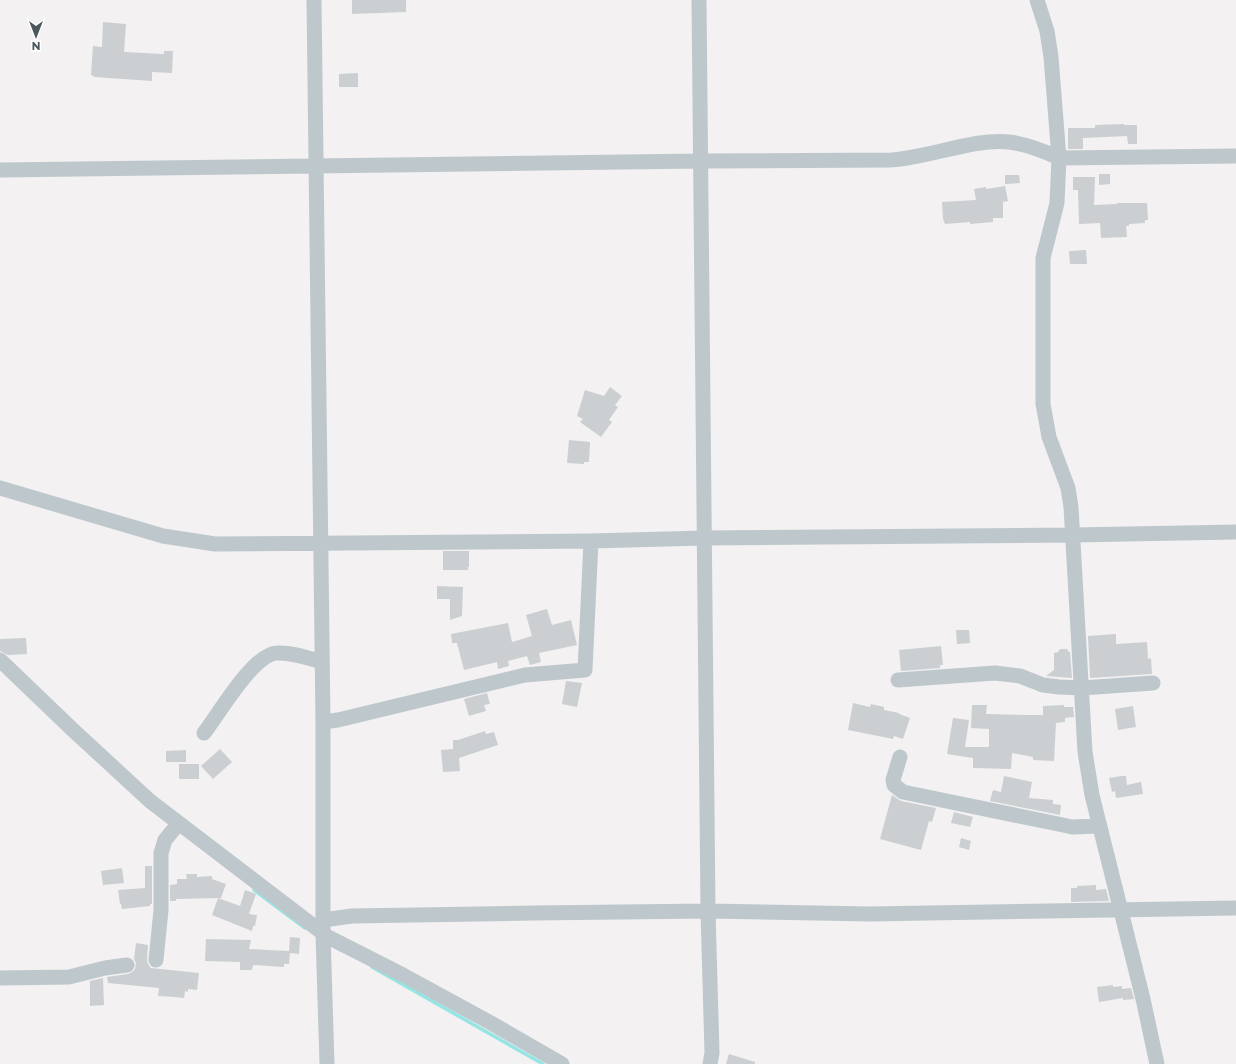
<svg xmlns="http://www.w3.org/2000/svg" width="1236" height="1064" font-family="Montserrat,sans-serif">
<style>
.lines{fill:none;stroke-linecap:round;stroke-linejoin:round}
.stream{stroke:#95e5e4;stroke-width:3.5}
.building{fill:#cbcfd2}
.minor{stroke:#bec8cc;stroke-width:15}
</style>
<rect width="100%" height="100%" fill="#f3f1f1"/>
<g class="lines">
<path class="stream" d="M254 890 305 928
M372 967 543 1064"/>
</g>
<path class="building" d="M352 0H406V12L352 14Z
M103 22 126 24 124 52 164 54V51H173L172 73 152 72V81L94 77V76L91 75 93 46 102 47Z
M358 73V87H339V74Z
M1124 124V125H1137V144H1128L1127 136 1083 138V149H1068V128H1095V125Z
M1099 174H1110V184L1099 185Z
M1005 175H1019L1020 183 1005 184Z
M1073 177H1095L1094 205 1117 204V203H1147L1148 220H1145V223L1129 224V226H1126L1127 237 1101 238 1100 223 1079 224 1078 190H1073Z
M1005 186 1008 201 1003 202V218H993V222L970 224V222L945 224 943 219 942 202 976 200 974 189 986 187V189Z
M1086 250 1087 264H1070L1069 251Z
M610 387 622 396 615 405 618 407 609 420 612 422 601 437 580 422 583 419 577 416 585 390 604 396Z
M569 440 590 442 589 462H584V464L567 463Z
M443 551H469V567H468V570H443Z
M437 586 463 587 462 616 450 620V599H437Z
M547 609 552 625 571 620 577 645 539 653 541 662 530 665 527 656 508 661 509 666 498 669 497 662 464 670 457 643H452L451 634 508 623 512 642 532 636 526 615Z
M956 630H969L970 643 957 644Z
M1116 634V644L1147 642 1148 659 1151 658 1152 674 1091 678 1090 677 1088 636Z
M26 638 27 654 8 655 0 651V639Z
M941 646 943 665H940V668L901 671 899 650Z
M1060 649H1067L1069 652H1070L1072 678 1046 676 1054 670V653L1058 652Z
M566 681 582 683 577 707 562 704Z
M487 693 490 704 484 705 486 711 469 716 464 699Z
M853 703 870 707 871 704 884 707V710L899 713V714L910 718 903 739 894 736 893 739 848 730Z
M972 705H987L986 714 1027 715H1043V706L1064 705V707H1073L1074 717 1065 718V722L1056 723 1054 761 1033 760V757L1012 753 1011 769 973 768V758L947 754 953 718 969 720 965 747H989V729L971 728Z
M1133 706 1136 727 1118 730 1115 709Z
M485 731 486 734 494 732 498 745 459 758 460 771 443 772 441 750 453 749V740H458Z
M220 749 232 762 213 779 201 766Z
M186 750V762H166V751Z
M179 764H199V779H179Z
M1004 776 1032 782 1029 798 1053 800V804L1061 805 1060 815 990 801 993 790 1001 792Z
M1121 776H1126L1127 785 1141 782 1143 794 1116 798 1115 791 1112 792 1109 778Z
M892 795 901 801 936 808 932 822 929 821 921 850 880 839Z
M954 812 973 817 970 827 951 823Z
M961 838 971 841 969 850 959 847Z
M145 866H152V904H150V906L122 909 121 904H120L118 890 145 888Z
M122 868 124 883 103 885 101 871Z
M186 874H197V877L212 876V879L226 884 221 898 176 899V901H170V885L177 884V879H187Z
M1096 885V890L1106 889 1109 901 1071 902V888H1077V886Z
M245 890 256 894 249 914 257 915 255 926H253L252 931 212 915 218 898 240 906Z
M290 937 300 938 299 954 290 953 289 964H284V967L253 965 252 970H240V962L205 961 206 939 251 940 249 949 289 951Z
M136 943 148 945 147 960 148 964 151 968 199 973 197 990 188 989V992L185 991 184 998 174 997 158 996 159 988 108 983 107 977 128 974 132 972 135 969 136 963 134 959Z
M103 978 104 1005 90 1006V981Z
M1113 985V987L1122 986V989L1131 988 1134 999 1123 1000V998L1099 1002 1097 987Z
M729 1054 755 1062V1064H726Z"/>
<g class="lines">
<path class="minor" d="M314 0 323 722V933L327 1064
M699 0 708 911 712 1053 710 1064
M1037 0 1047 31 1051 57 1059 158 1057 203 1043 258V404L1049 437 1068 488 1071 507 1085 752 1092 795 1143 999 1157 1064
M0 170 700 161 891 160C929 158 973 138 1009 142 1026 144 1044 151 1059 158L1236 156
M0 488 163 536 215 544 591 541 704 538 1073 535 1236 532
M0 660 74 731 150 801 328 937 403 975 491 1023 562 1064
M898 680 995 673 1020 676 1043 685 1059 687 1082 688 1153 683
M323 722 338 720 525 675 585 670 591 541
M204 733C219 714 253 654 277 653 292 652 308 658 322 662
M900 757 893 780 894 785 903 792 1063 825 1072 827 1099 826
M323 920 352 916 533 913 708 911 869 914 1236 908
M156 960 161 910V853L165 840 179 823
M0 978 69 977 105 968 127 965"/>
</g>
<g transform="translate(36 36) rotate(180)" stroke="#ffffff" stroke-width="3" paint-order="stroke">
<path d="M0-3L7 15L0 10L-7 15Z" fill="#4a585d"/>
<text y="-6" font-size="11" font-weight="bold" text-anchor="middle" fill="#4a585d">N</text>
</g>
</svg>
